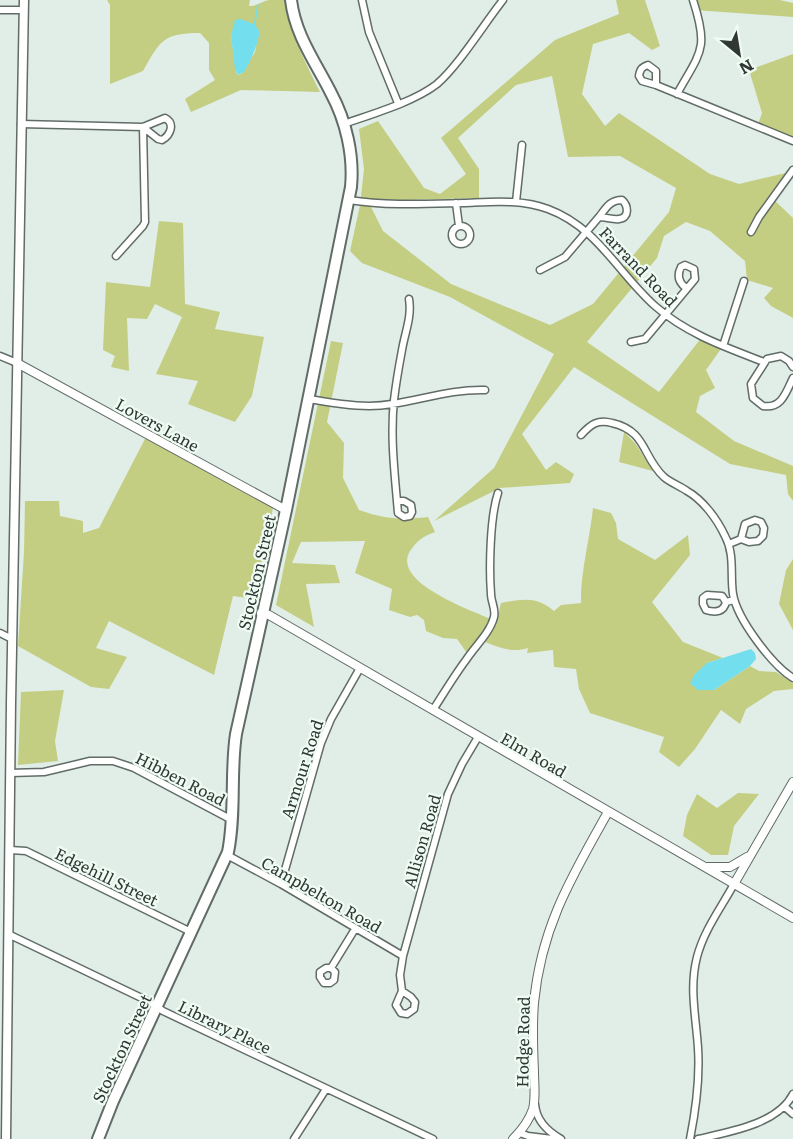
<svg xmlns="http://www.w3.org/2000/svg" width="793" height="1139" font-family="Literata,serif">
<style>
.green{fill:#c3ce83;fill-rule:evenodd}
.water{fill:#72deee}
.lines{fill:none;stroke-linecap:round;stroke-linejoin:round}
.stream{stroke:#72deee;stroke-width:1.5}
.minor-casing{stroke:#616c66;stroke-width:9}
.tertiary-casing{stroke:#616c66;stroke-width:10}
.secondary-casing{stroke:#616c66;stroke-width:11}
.trunk-casing{stroke:#616c66;stroke-width:14}
.minor{stroke:#fff;stroke-width:6}
.tertiary{stroke:#fff;stroke-width:8}
.secondary{stroke:#fff;stroke-width:8}
.trunk{stroke:#fff;stroke-width:10}
.labels{text-anchor:middle;dominant-baseline:central;stroke-width:4.5;stroke-linejoin:round;paint-order:stroke}
.street-label{font-size:16px;fill:#313734;stroke:#eefcf4}
</style>
<rect width="100%" height="100%" fill="#e1eee7"/>
<path class="green" d="M107 0H250L249 6C258 6 262 1 269 0 274 0 280 0 285 0 290 33 305 62 320 92L241 90 191 112 185 99 215 80 209 70V43L200 33C163 33 160 41 143 71L110 84V5ZM238 21 259 31 255 52 241 74 238 75 236 72 231 36Z
M616 0H645L660 46 652 50 629 33 593 44 582 94 605 126 619 113 710 174 739 184 790 172 771 197 793 218V318L771 306 764 298 773 288 747 280 745 261 710 231 686 222 664 236 657 258 587 342 659 392 702 337 723 346 706 370 715 388 700 396 696 412 734 441 793 466V501L788 494 786 475 730 464 574 367 522 434 546 470 556 462 574 474 570 483 500 488 434 521 494 468 554 354 450 297 362 263 350 251 360 205 364 169 359 129 378 121 424 188 440 194 466 174 441 138 555 40 619 14ZM552 76 568 157 620 156 676 188 669 212 593 304 550 325 451 284 383 231 368 201 479 198V169L458 138 516 85Z
M692 0H780L793 3V17L694 10Z
M793 54V144L757 127 762 113 749 70Z
M159 221 183 223 185 304 220 312 215 329 264 337 252 396 235 422 188 404 198 381 156 374 182 317 155 304 147 319 127 318 129 371 111 367 115 356 103 350 106 282 150 287Z
M331 341 343 343 327 422 344 443 343 478 359 510C384 519 401 520 428 517L435 532C422 537 418 540 410 551 391 582 471 610 491 619L467 653 457 639 443 638 426 631 424 620 417 615 410 617 389 610 392 589 355 573 365 541 301 542 292 563 335 565 340 583 306 584 314 627 276 605Z
M624 432 635 443 653 471 619 462Z
M148 433 274 503 254 599 233 596 214 675 109 621 96 648 127 657 109 689 91 687 18 646 24 552 25 501H59L60 516 83 521V533L99 528Z
M593 508 611 513 616 523 618 539 655 560 688 535 690 555 652 602 683 642 723 658 707 663 714 690 750 666 759 671 776 672 793 683V689L774 691 746 709 740 724 721 710 695 749 679 767 659 752 664 737 590 713 579 689 576 669 554 667 553 650 527 653 528 648C512 653 500 648 485 642L496 623 501 603C522 599 537 596 554 611L561 605 581 603C580 574 590 538 593 508Z
M793 559V630L779 604 786 570Z
M64 690 55 741 58 761 18 765 21 692Z
M738 793 759 794 734 826 728 855H711L683 836 687 815 697 794 717 808Z"/>
<path class="water" d="M240 19C246 21 259 25 259 32 260 40 249 65 244 72L238 75 235 69 231 36 235 20Z
M751 649 755 653 756 659 750 666 714 690H698L690 683 695 674 707 663Z"/>
<g class="lines">
<path class="stream" d="M254 27 258 5"/>
<defs>
<path id="minor" d="M362 0 369 32 398 103
M0 10H24
M656 85 642 81 639 76C640 69 642 67 648 65L656 71V85L793 141
M677 94C701 51 709 49 693 0
M21 124 143 127 165 118C175 123 171 135 162 140L158 139 143 127
M344 124C372 114 414 102 437 84 459 65 484 24 503 0
M349 200C387 206 424 204 463 203 492 202 520 199 548 209 597 227 618 273 655 306 687 334 725 347 764 362
M516 202 522 145
M456 203 459 226
M452 235a9 9 0 1 1 18 0a9 9 0 1 1-18 0Z
M751 232 759 217 793 170
M116 256 143 226 145 222 143 127
M540 270 565 257 599 217C605 217 614 220 619 219 630 218 628 205 622 200 610 200 606 208 599 217
M631 342 645 339 695 279 694 269 685 265 681 267C677 275 678 282 686 288
M723 346 744 281
M0 356 17 363
M793 367 789 361 781 356 767 359 751 384 753 398 763 406C782 409 786 392 793 378
M308 399C336 403 364 409 392 404 424 399 453 389 485 390
M581 435C591 424 598 419 612 423 647 431 642 457 664 477 671 483 680 486 687 491 703 500 717 519 725 536 735 555 730 574 733 594 737 619 772 665 793 678
M397 501H404L411 505 412 512 410 516 404 517 398 513C395 476 390 438 394 400 396 383 399 366 402 350 405 332 412 317 409 299
M729 544 741 539 749 542 758 541 763 536 764 528 761 522 755 520 745 524 741 539
M726 602 722 596 707 595 703 598V604L706 610C715 613 724 612 726 602L734 600
M0 633 12 639
M433 710C444 693 454 676 466 660 475 646 490 633 494 617 496 609 491 602 491 594 489 568 490 517 498 493
M10 773 44 772 90 761H113L134 768 232 820
M10 850 26 851 191 932
M227 855 281 884 403 956
M281 884 321 743 331 719 360 668
M8 934 150 1002 163 1011 433 1139
M331 968 335 972 334 980 330 983H324L320 977V972L326 968H331L355 929
M402 991 400 975 403 956 448 794 462 764 478 737
M402 991 411 997 415 1002 414 1009 407 1014 401 1013 396 1005Z
M535 1104C536 1120 547 1131 561 1139
M785 1107 793 1114
M520 1133 528 1136 552 1139
M294 1139 326 1089
M690 1139C696 1109 700 1079 698 1048 696 1017 689 988 697 957 704 930 721 908 734 884
M698 1139C729 1132 778 1124 793 1094"/>
<path id="tertiary" d="M17 363 286 510
M261 613 269 615 793 918
M708 867H730L747 857
M734 884 793 782
M513 1139C522 1130 529 1121 533 1109 536 1097 534 1084 534 1072 533 1049 532 1026 534 1003 541 927 572 876 608 812"/>
<path id="secondary" d="M6 1139 11 703 24 0"/>
<path id="trunk" d="M98 1139 113 1101 228 852C236 813 230 773 236 734L286 510 351 187C354 155 346 121 331 93 316 63 295 35 291 0"/>
</defs>
<use href="#minor" class="minor-casing"/>
<use href="#tertiary" class="tertiary-casing"/>
<use href="#secondary" class="secondary-casing"/>
<use href="#trunk" class="trunk-casing"/>
<use href="#minor" class="minor"/>
<use href="#tertiary" class="tertiary"/>
<use href="#secondary" class="secondary"/>
<use href="#trunk" class="trunk"/>
</g>
<g class="labels">
<g class="street-label">
<text transform="translate(639 266) rotate(46)">Farrand Road</text>
<text transform="translate(158 424) rotate(29)">Lovers Lane</text>
<text transform="translate(256 572) rotate(-77)">Stockton Street</text>
<text transform="translate(534 754) rotate(30)">Elm Road</text>
<text transform="translate(301 769) rotate(-72)">Armour Road</text>
<text transform="translate(181 778) rotate(27)">Hibben Road</text>
<text transform="translate(421 841) rotate(-74)">Allison Road</text>
<text transform="translate(107 876) rotate(26)">Edgehill Street</text>
<text transform="translate(322 894) rotate(30)">Campbelton Road</text>
<text transform="translate(225 1026) rotate(26)">Library Place</text>
<text transform="translate(522 1042) rotate(-89)">Hodge Road</text>
<text transform="translate(121 1048) rotate(-65)">Stockton Street</text>
</g>
</g>
<g transform="translate(739 54) rotate(150)" stroke="#eefcf4" stroke-width="4.5" paint-order="stroke">
<path d="M0-4.5L10 22L0 15L-10 22Z" fill="#313734"/>
<text y="-9" font-size="16" font-weight="bold" text-anchor="middle" fill="#313734">N</text>
</g>
</svg>
